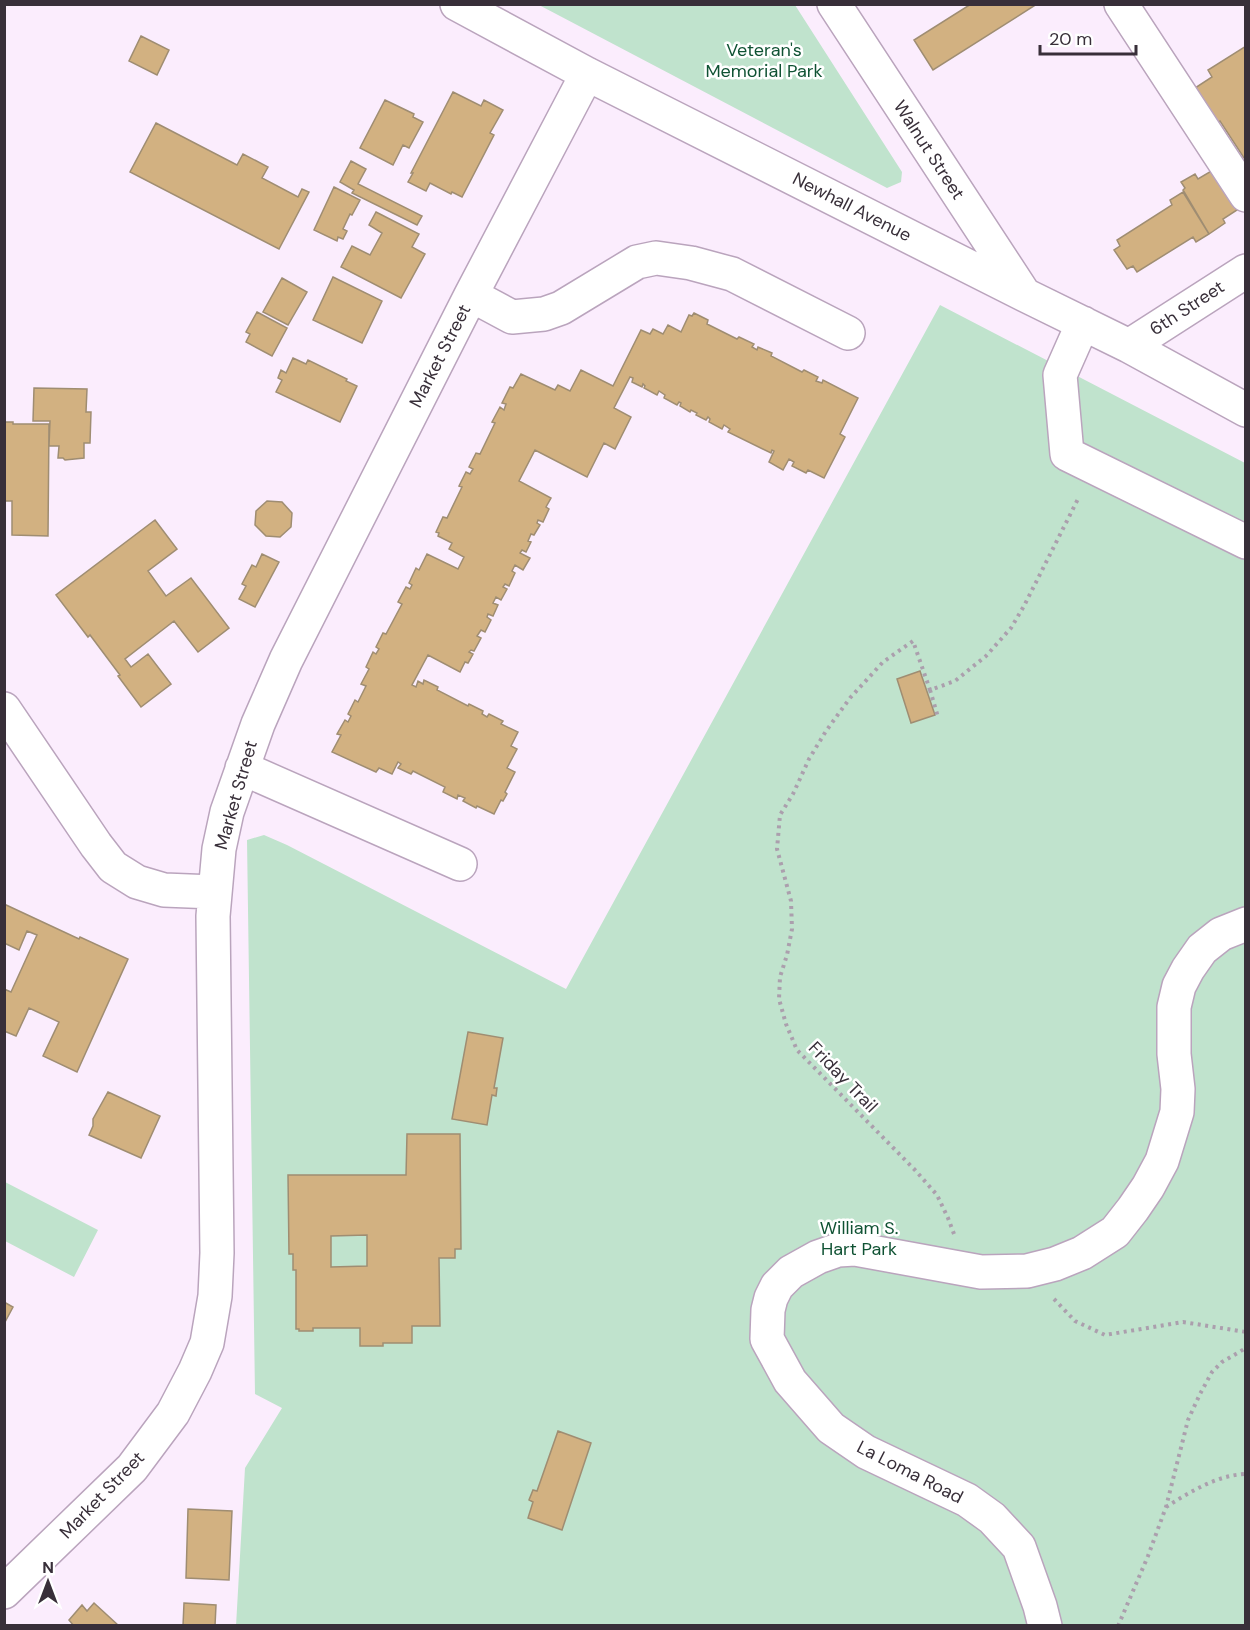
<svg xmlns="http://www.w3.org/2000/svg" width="1250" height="1630" font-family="'DM Sans',sans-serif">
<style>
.green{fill:#c0e3cd}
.building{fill:#d2b181;stroke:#9f8d72;stroke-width:1.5;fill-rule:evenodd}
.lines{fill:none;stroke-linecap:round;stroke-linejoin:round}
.minor-casing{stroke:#baa4bd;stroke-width:36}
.path{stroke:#ab9fad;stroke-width:4;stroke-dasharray:3 4.5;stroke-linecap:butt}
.minor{stroke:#fff;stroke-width:33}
.labels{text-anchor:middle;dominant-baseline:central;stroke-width:5;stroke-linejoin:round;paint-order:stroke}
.park-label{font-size:18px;fill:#0f5233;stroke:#fff}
.street-label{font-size:18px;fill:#382f39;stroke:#fff}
</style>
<rect width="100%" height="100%" fill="#fbedfd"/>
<path class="green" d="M539 5H795L902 172 901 182 887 188Z
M940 305 1245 463V1625L236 1626 245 1468 282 1408 255 1394 247 840 264 835 287 845 566 989Z
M5 1182 98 1230 74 1277 5 1241Z"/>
<path class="building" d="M971 4H1037L933 70 914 40Z
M141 36 169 50 157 75 129 61Z
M1246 46V161L1220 121 1217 123 1195 88 1212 77 1208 70Z
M453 92 481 106 484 100 503 110 490 133 494 135 462 197 452 192 451 194 430 183 426 191 408 182 413 173H411Z
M385 100 414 114 413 117 423 122 409 148 403 145 393 165 360 148Z
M156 123 237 165 243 154 268 167 262 178 298 197 302 189 309 192 279 249 130 172Z
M351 161 366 169 358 184 422 216 417 225 352 193 354 190 340 182Z
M1213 170 1237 210 1223 219 1225 223 1209 234 1183 190 1185 188 1181 182 1195 174 1198 179Z
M334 187 360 200 352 215 350 214 343 229 347 231 343 239 338 237 337 241 314 230Z
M1183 192 1209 234 1196 242 1193 237 1137 272 1133 266 1127 269 1114 250 1120 246 1117 240 1172 205 1170 200Z
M376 212 419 234 412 247 425 254 401 298 341 267 352 246 370 255 382 233 369 225Z
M333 277 382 301 362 343 313 320Z
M282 278 307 292 288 325 263 312Z
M257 312 287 328 272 356 246 342 250 334 246 332Z
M694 313 708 320 707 324 737 339 739 337 754 344 752 347 757 350 758 347 772 353 771 356 802 372 804 370 818 377 816 381 822 383 823 380 858 398 840 434 845 437 824 478 808 470 806 473 792 466 794 462 789 459 783 470 769 462 774 451 772 450 771 453 728 432 730 429 724 425 722 429 709 422 710 419 708 417 706 420 696 415 697 413 691 410 690 412 680 406 681 403 679 402 677 405 664 398 665 395 659 391 657 395 644 388 645 386 643 384 642 387 632 382 633 378 630 377 614 408 631 417 615 449 604 443 587 477 535 450 519 481 551 498 546 507 549 509 543 522 538 520 537 523 540 525 534 535 531 534 528 541 531 542 526 552 522 550 520 553 530 558 523 570 515 565 512 571 515 573 509 586 505 584 503 587 507 589 501 600 496 597 493 603 498 605 493 616 488 614 487 617 491 620 485 632 481 630 477 636 481 638 474 651 471 650 469 652 473 654 468 663 465 662 460 672 428 655 412 685 416 687 418 681 423 684 424 680 438 687 437 690 468 706 469 704 483 711 482 714 487 717 489 714 503 721 501 724 518 732 511 746 517 749 507 768 515 772 505 792 507 794 503 801 501 800 494 814 477 806 476 808 463 801 465 798 458 795 457 799 443 792 445 787 413 771 411 774 398 768 401 764 398 762 392 774 379 768 376 772 332 752 341 735 337 734 345 720 348 722 351 716 348 714 355 700 358 702 366 686 361 684 369 669 366 667 373 652 376 654 379 649 376 647 383 633 386 634 402 604 398 602 406 587 410 589 412 585 409 583 416 568 419 570 427 554 458 569 464 557 449 549 452 543 438 536 439 533 436 532 443 517 447 518 462 487 459 486 466 472 470 474 473 469 469 467 476 453 480 454 495 423 492 422 500 407 504 410 506 404 502 403 510 387 513 388 521 374 555 390 558 385 570 391 581 370 613 386 641 330 650 334 653 329 663 334 668 325 681 332 689 315 692 316Z
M293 358 306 364 308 360 347 379 346 381 357 386 340 422 276 392 282 380 278 378 281 370 286 373Z
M34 388 87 389 86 412H91L90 443H84V458L65 460 63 458H58L59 446H49L50 421H33Z
M4 422H13V424H49L48 536 12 535V501H4Z
M267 501 282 502 292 513 291 527 280 537 266 536 255 525 256 511Z
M155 520 177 549 148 571 166 596 191 578 229 628 198 652 174 621 125 659 131 667 148 654 171 684 141 707 118 676 120 675 90 635 88 637 56 595Z
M262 554 279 562 255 607 239 599 246 586 242 584 252 565 256 567Z
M920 671 935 715 911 723 897 679Z
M4 904 79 939 80 937 128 959 77 1072 43 1056 59 1022 29 1008 16 1036 4 1031V989L11 992 37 935 27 931 19 950 4 943Z
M468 1032 503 1038 494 1088H497L496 1096 492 1095 487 1125 452 1119Z
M108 1092 160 1116 141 1158 89 1135 93 1126V1119Z
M407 1134H460L461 1249H455V1258H439L440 1326H412V1343H383V1346H360V1328H313V1331H299V1329H296V1270H293V1254H289L288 1175H406ZM367 1235V1266L331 1267V1236Z
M4 1302 13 1307 4 1324Z
M558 1431 591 1443 562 1530 528 1518 533 1502 529 1500 533 1490 537 1491Z
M188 1509 232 1511 229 1580 186 1578Z
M94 1603 119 1626H74L69 1620 82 1605 87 1611Z
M184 1603 216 1605 215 1626H183Z"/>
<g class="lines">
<defs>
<path id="minor" d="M457 4 587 74 1025 295 1129 346 1246 410
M834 4 1024 294
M1121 4 1246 195
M471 295 512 317 544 314 561 308 637 262 656 258 691 263 732 274 848 333
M1083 323 1060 375 1067 454 1246 542
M1129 346 1246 271
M4 709 96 845 113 867 137 882 164 890 214 892
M242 768 460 864
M4 1592 132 1468 173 1413 195 1371 207 1343 215 1296 217 1253 213 916 219 849 227 812 258 724 286 660 471 295 587 74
M1045 1626 1040 1606 1019 1547 992 1518 967 1500 866 1452 831 1428 790 1381 767 1339 768 1310 771 1298 777 1286 791 1272 818 1257 838 1250 855 1249 981 1272 1027 1271 1055 1264 1082 1253 1115 1232 1133 1209 1148 1187 1162 1161 1177 1112 1178 1089 1174 1054V1007L1179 986 1188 969 1202 949 1221 934 1246 924"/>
</defs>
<use href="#minor" class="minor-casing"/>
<path class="path" d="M930 690 938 717
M954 1234 948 1218 937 1195 915 1170 797 1050 786 1024 779 999 780 977 787 955 792 929 791 901 777 849 780 815 793 794 809 759 826 731 850 698 883 662 913 641 930 690 955 681 986 656 1011 628 1024 606 1079 497
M1054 1299 1075 1321 1105 1335 1183 1322 1246 1332
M1166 1507C1190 1492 1217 1475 1246 1474
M1118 1626 1148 1556 1166 1507 1188 1420 1200 1394 1212 1372 1222 1362 1246 1348"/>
<use href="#minor" class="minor"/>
</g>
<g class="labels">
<g class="park-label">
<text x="764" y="50">Veteran's<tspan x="764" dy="21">Memorial Park</tspan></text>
<text x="859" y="1228">William S.<tspan x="859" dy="21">Hart Park</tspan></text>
</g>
<g class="street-label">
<text transform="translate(929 150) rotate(57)">Walnut Street</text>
<text transform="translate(852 207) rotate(27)">Newhall Avenue</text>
<text transform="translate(1187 308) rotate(-33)">6th Street</text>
<text transform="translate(440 356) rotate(-63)">Market Street</text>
<text transform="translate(236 795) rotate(-74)">Market Street</text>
<text transform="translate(843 1077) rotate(46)">Friday Trail</text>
<text transform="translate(910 1472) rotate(27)">La Loma Road</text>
<text transform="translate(102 1495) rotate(-46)">Market Street</text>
</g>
</g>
<rect width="1250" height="1630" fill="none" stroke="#382f39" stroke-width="12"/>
<g transform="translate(48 1582)" stroke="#ffffff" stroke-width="4.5" paint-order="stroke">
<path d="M0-4.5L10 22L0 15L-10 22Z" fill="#382f39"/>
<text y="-9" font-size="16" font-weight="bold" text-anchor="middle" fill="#382f39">N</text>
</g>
<path d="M1040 45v9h96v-9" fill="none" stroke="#382f39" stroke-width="3"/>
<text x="1049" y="45" font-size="18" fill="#382f39" stroke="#ffffff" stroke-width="4.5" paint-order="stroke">20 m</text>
</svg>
